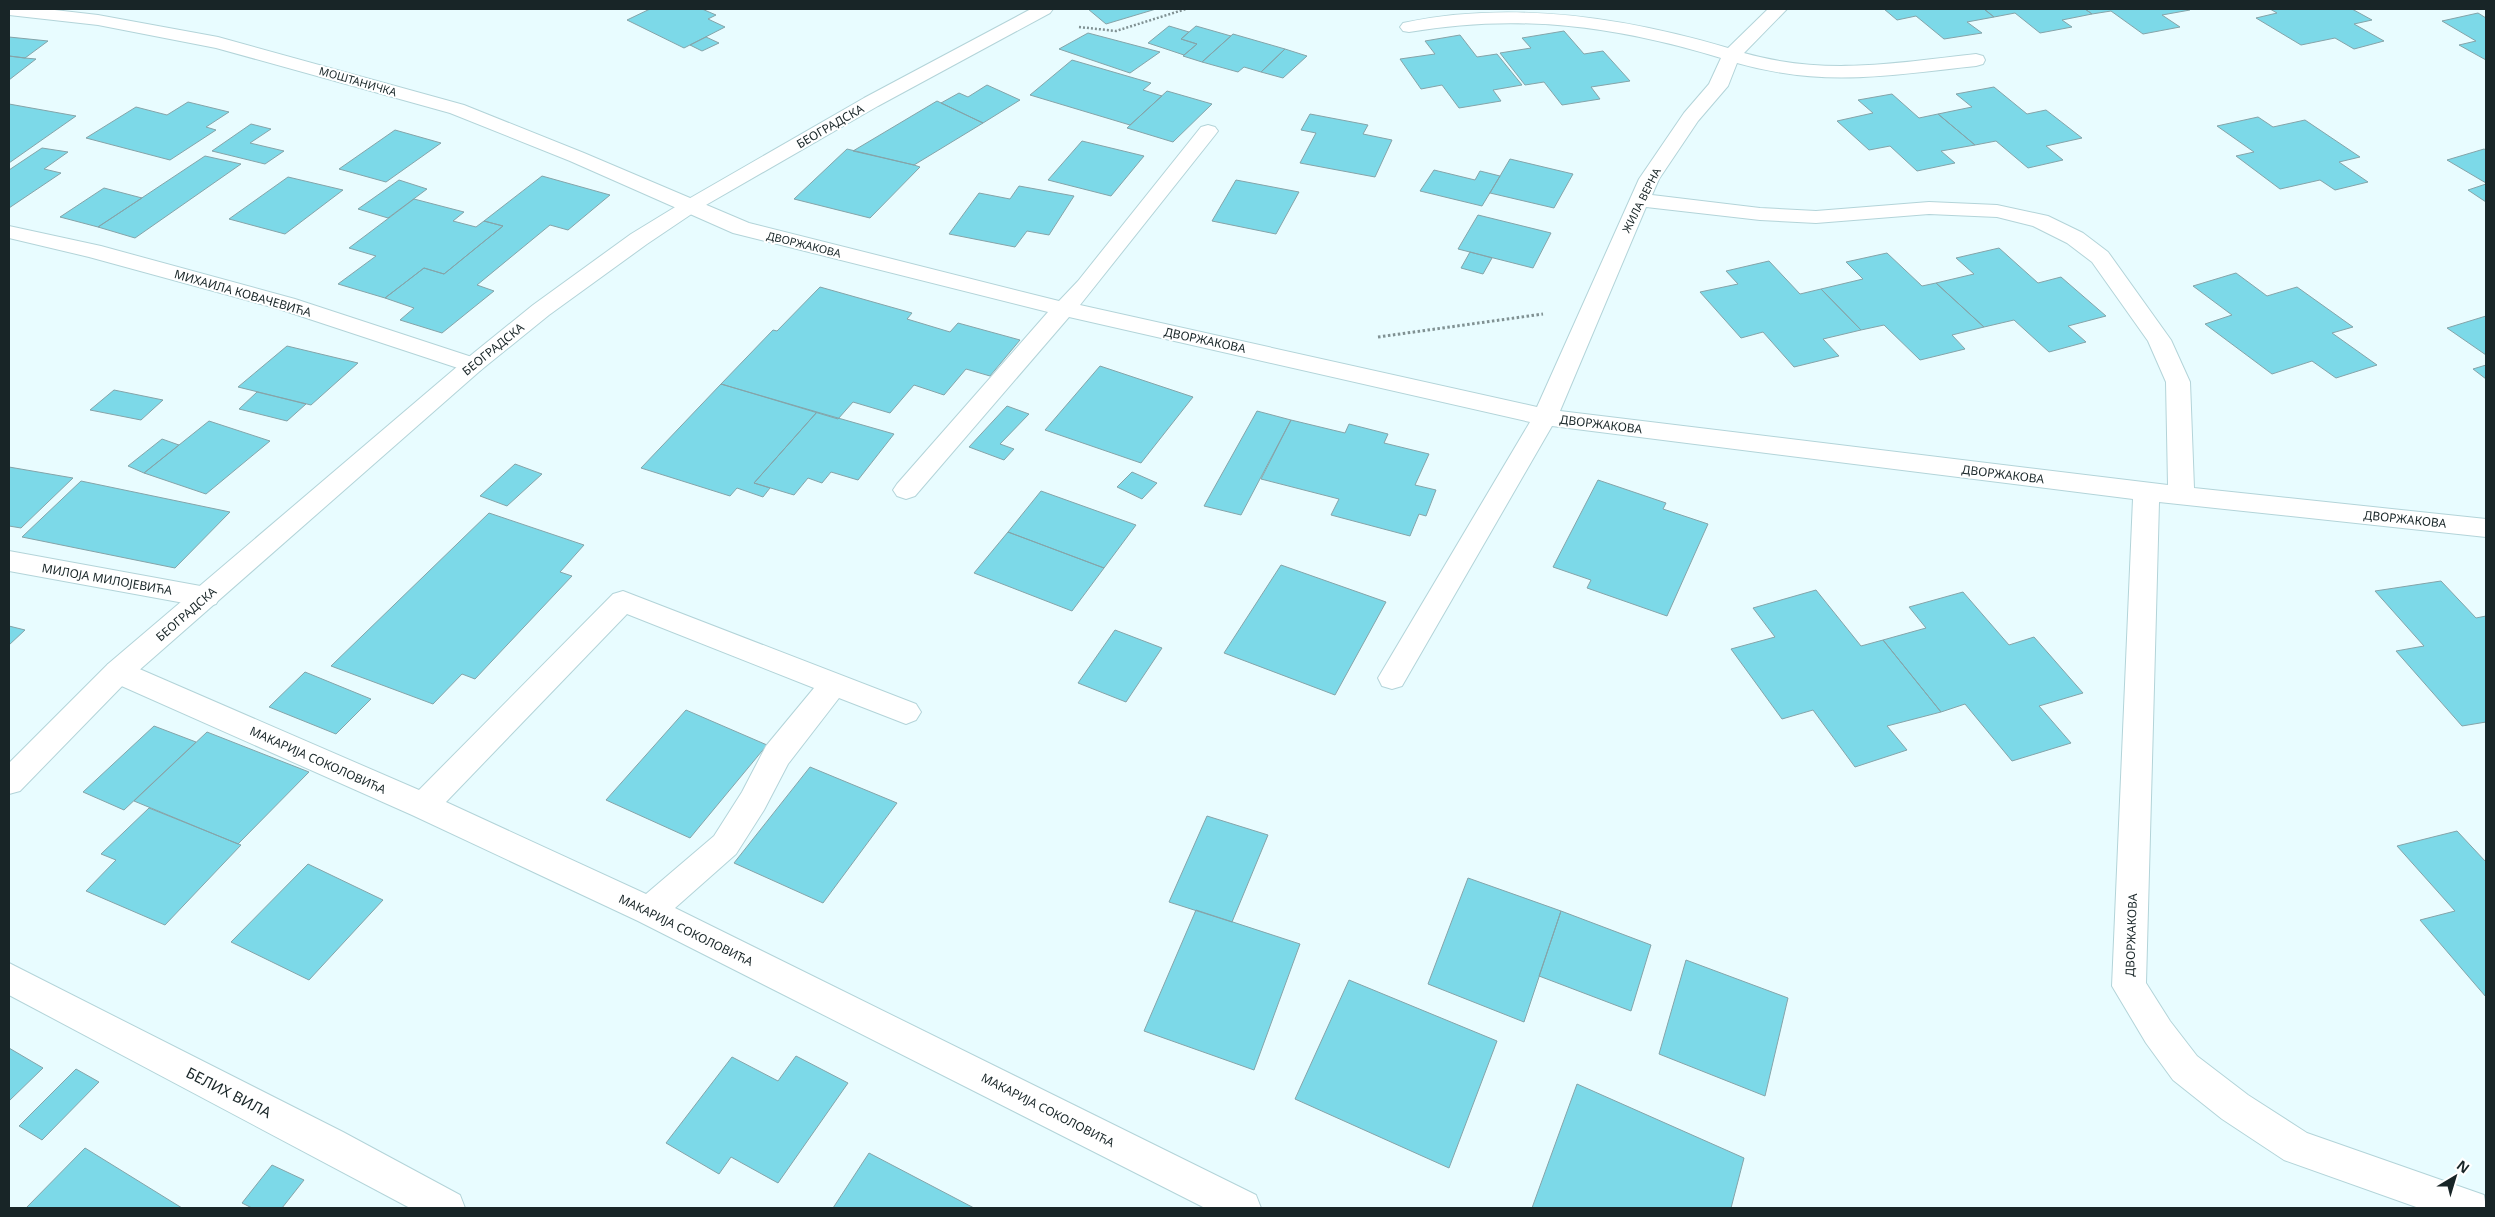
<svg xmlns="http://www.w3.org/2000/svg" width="2495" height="1217" font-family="'Noto Sans',sans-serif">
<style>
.building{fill:#7cd9e8;stroke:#85a4a9}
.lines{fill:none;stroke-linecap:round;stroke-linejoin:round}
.minor-casing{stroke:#b3d4d9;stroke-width:2}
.major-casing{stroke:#b3d4d9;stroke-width:2}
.path-far1{stroke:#809193;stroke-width:2.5;stroke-dasharray:2 2;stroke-linecap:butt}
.path{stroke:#809193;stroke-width:3;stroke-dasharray:2.5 2.5;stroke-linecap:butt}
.minor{fill:#fff;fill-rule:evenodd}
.major{fill:#fff;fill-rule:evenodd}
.labels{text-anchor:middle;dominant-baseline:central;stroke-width:4;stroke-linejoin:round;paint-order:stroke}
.far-street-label{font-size:11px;fill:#182527;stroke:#fff}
.street-label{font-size:12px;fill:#182527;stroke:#fff}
.near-street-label{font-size:15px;fill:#182527;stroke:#fff}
</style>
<rect width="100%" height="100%" fill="#e8fcff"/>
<path class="building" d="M650 9H702L716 15 708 19 725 27 684 48 627 20Z
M1088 9H1156L1106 24Z
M1884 9H1984L1994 17 1967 22 1982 33 1944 39 1916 16 1897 20Z
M1984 9H2085L2092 14 2062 20 2072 27 2040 33 2015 13 1994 17Z
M2085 9H2189L2190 10 2162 15 2180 27 2143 34 2111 11 2092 14Z
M2270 9H2352L2372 20 2354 24 2384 41 2354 49 2335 38 2301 45 2256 18 2277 13Z
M2478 13 2486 18V60L2459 45 2476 41 2442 21Z
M1169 26 1189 32 1181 39 1197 44 1184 55 1148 43Z
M1196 26 1231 36 1202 62 1183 56 1197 44 1181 39Z
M1564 31 1584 54 1603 51 1630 81 1591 87 1600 99 1562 105 1544 82 1525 85 1500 53 1531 48 1522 38Z
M1088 33 1160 52 1130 73 1059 49Z
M1233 34 1285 49 1261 72 1244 67 1238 72 1202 62Z
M1460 35 1477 57 1497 54 1522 85 1493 90 1501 101 1459 108 1442 85 1421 89 1400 59 1435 54 1425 41Z
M9 37 48 41 25 58 9 56Z
M706 37 719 43 702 51 690 45Z
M1285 49 1307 56 1283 78 1261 72Z
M9 56 25 58 36 59 9 80Z
M1072 60 1151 83 1143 90 1162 96 1130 125 1030 95Z
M987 85 1020 100 983 123 941 103 959 93 968 97Z
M1994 87 2027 114 2046 110 2082 138 2046 146 2063 160 2028 168 1996 141 1975 145 1938 114 1972 107 1956 94Z
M1167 91 1212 104 1173 142 1127 128Z
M1892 94 1919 118 1938 114 1975 145 1941 151 1955 163 1917 171 1890 146 1869 150 1837 121 1873 113 1858 100Z
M937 101 983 123 914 165 853 151Z
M188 102 229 112 206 127 216 130 170 160 86 138 136 107 167 115Z
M9 104 76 116 9 163Z
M1310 114 1368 125 1363 134 1392 140 1375 177 1300 163 1316 133 1301 130Z
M2258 117 2273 127 2305 120 2360 157 2339 162 2368 182 2335 190 2320 180 2280 189 2236 156 2254 152 2217 126Z
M251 124 271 129 250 143 284 151 265 164 212 151Z
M395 130 441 143 386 182 339 169Z
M1082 141 1144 156 1111 196 1048 180Z
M42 148 68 152 44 169 61 173 9 208V170Z
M847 149 914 165 920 167 870 218 794 199Z
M2484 149 2486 150V183L2447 160Z
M205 156 241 164 135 238 98 227Z
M1510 159 1573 174 1554 208 1490 193Z
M1434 170 1475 180 1480 171 1500 176 1482 206 1420 191Z
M542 176 610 195 568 230 550 225 477 285 494 291 442 333 400 320 414 308 385 298 424 268 444 274 503 226 484 221Z
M288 177 343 190 285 234 229 219Z
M399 180 427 189 388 218 358 209Z
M1236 180 1299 192 1276 234 1212 221Z
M2486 184V202L2468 190Z
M1019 186 1074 196 1049 235 1027 231 1015 247 949 234 979 193 1010 199Z
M104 188 142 198 98 227 60 217Z
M414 199 464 212 453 221 476 227 484 221 503 226 444 274 424 268 385 298 338 284 376 256 349 248Z
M1478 215 1551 233 1533 268 1458 249Z
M1999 248 2038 283 2061 277 2106 316 2068 326 2086 342 2049 352 2014 320 1984 327 1936 283 1974 274 1956 258Z
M1470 252 1492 258 1483 274 1461 268Z
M1887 253 1922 286 1936 283 1984 327 1952 335 1965 349 1920 360 1884 325 1861 330 1821 289 1863 279 1846 262Z
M1769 261 1800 294 1821 289 1861 330 1823 339 1839 356 1794 367 1763 332 1741 338 1700 292 1738 284 1726 271Z
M2236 273 2267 296 2297 287 2353 327 2332 333 2377 365 2336 378 2312 361 2272 374 2205 324 2232 315 2193 286Z
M820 287 912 313 907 319 950 332 958 323 1020 340 990 376 966 369 944 395 914 385 890 413 853 402 838 419 721 384 773 330 777 331Z
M2486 316V355L2447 328Z
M287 346 358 363 311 405 238 387Z
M2486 365V379L2473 369Z
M1100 366 1193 397 1141 463 1045 430Z
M721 384 817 412 754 483 770 488 763 497 737 488 730 496 641 468Z
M114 390 163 400 141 420 90 410Z
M257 392 306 404 287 421 239 409Z
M1007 406 1029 414 1000 444 1014 449 1004 460 969 447Z
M1257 411 1291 420 1241 515 1204 506Z
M817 412 894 434 858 480 831 472 822 483 808 478 794 495 754 483Z
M1291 420 1345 433 1349 424 1388 434 1384 443 1429 454 1415 485 1436 490 1426 516 1419 514 1410 536 1331 515 1339 499 1261 479Z
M209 421 270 441 206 494 144 473Z
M162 439 179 445 144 473 128 466Z
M515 464 542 474 507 506 480 496Z
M9 467 73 478 21 528 9 526Z
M1132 472 1157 483 1142 499 1117 487Z
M1598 480 1666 503 1663 509 1708 524 1667 616 1587 588 1591 580 1553 567Z
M81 481 230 512 175 568 22 537Z
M1041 491 1136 525 1104 568 1008 532Z
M489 513 584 545 560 572 572 576 475 679 462 674 433 704 331 666Z
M1008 532 1104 568 1072 611 974 573Z
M1281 565 1386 602 1335 695 1224 653Z
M2441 581 2476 618 2486 616V722L2462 726 2396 651 2424 646 2375 591Z
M1816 590 1861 646 1883 640 1941 712 1887 726 1907 750 1855 767 1813 710 1782 719 1731 649 1775 637 1753 608Z
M1963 592 2009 645 2034 637 2083 693 2039 706 2071 743 2012 761 1965 704 1941 712 1883 640 1926 628 1909 607Z
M9 626 25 630 9 645Z
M1115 630 1162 648 1126 702 1078 683Z
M305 672 371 699 336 734 269 707Z
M686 710 767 745 690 838 606 800Z
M154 726 196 742 124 810 83 792Z
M207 732 309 772 238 844 134 801Z
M810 767 897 803 823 903 734 863Z
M149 808 241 845 165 925 86 891 116 860 101 854Z
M1207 816 1268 835 1232 922 1169 902Z
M2457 831 2486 862V997L2420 920 2455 911 2397 846Z
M308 864 383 900 309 980 231 942Z
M1468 878 1561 911 1524 1022 1428 984Z
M1196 910 1300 944 1254 1070 1144 1031Z
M1561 911 1651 945 1631 1011 1539 976Z
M1686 960 1788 998 1765 1096 1659 1054Z
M1349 980 1497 1041 1449 1168 1295 1099Z
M9 1048 43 1068 9 1101Z
M796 1056 848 1083 778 1183 731 1157 719 1174 666 1143 732 1057 778 1081Z
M76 1069 99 1082 42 1140 19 1126Z
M1577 1084 1744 1158 1731 1208H1532Z
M85 1148 182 1208H26Z
M869 1153 974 1208H833Z
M272 1165 304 1180 282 1208H252L242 1203Z"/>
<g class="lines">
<defs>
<path id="minor" d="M9 9H46L98 15 218 37 464 105 584 153 749 223 1059 301 1078 281 1201 127 1208 125 1215 127 1218 131 1215 135 1080 305 1537 407 1639 179 1684 113 1709 84 1721 58C1615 26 1519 13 1409 32L1403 31 1400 27 1403 23C1511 0 1623 17 1728 48L1768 9H1787L1744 53C1826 76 1894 63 1976 54L1983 56 1985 60 1983 64 1976 66C1889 75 1825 88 1737 63L1728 86 1698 121 1659 179 1652 195 1760 208 1816 211 1929 202 1997 205 2048 216 2083 233 2108 252 2171 340 2190 382 2194 488 2486 519V537L2159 502 2146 983 2170 1021 2197 1056 2248 1095 2307 1133 2484 1195 2486 1208H2419L2284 1160 2222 1119 2173 1080 2146 1043 2112 986 2133 499 1552 426 1402 686 1392 689 1382 686 1378 678 1530 422 1069 317 915 496 906 499 897 496 893 490 897 484 1048 312 733 233 570 161 450 113 216 48 98 25 9 15ZM1646 207 1760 220 1816 223 1929 214 1997 217 2033 226 2067 243 2092 262 2148 341 2166 382 2168 485 1560 411Z
M9 226 101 246 295 299 481 360 485 365 481 370 473 373 279 309 89 257 9 238Z
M9 551 206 587 216 590 220 597 216 604 206 607 9 571Z
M623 591 916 704 921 712 916 720 906 724 839 698 788 764 764 810 736 854 675 908 1256 1195 1261 1208H1205L638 921 412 815 108 680 104 672 108 664 118 661 128 664 419 790 613 594ZM627 614 814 688 766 746 742 792 714 836 646 894 446 802Z
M9 963 343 1132 460 1195 465 1208H410L9 995Z"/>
<path id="major" d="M1031 9H1053L1050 13 878 106 699 209 647 244 549 315 481 370 128 680 20 791 9 794V763L108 664 465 360 533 305 631 234 685 201 864 98Z"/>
</defs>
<use href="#minor" class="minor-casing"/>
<use href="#major" class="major-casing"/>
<path class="path-far1" d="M1079 27 1116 31 1186 9"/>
<path class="path" d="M1378 337 1543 314"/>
<use href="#minor" class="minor"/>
<use href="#major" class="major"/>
</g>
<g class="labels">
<g class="far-street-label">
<text transform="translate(358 81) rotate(16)">МОШТАНИЧКА</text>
<text transform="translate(1641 200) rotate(-63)">ЖИЛА ВЕРНА</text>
<text transform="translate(804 244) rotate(14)">ДВОРЖАКОВА</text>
</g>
<g class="street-label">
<text transform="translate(830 126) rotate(-30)">БЕОГРАДСКА</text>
<text transform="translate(243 293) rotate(16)">МИХАИЛА КОВАЧЕВИЋА</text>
<text transform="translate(1205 340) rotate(12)">ДВОРЖАКОВА</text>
<text transform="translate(493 349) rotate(-39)">БЕОГРАДСКА</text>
<text transform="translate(1601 424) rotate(7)">ДВОРЖАКОВА</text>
<text transform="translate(2003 474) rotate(7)">ДВОРЖАКОВА</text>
<text transform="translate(2405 519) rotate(6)">ДВОРЖАКОВА</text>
<text transform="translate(107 579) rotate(10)">МИЛОЈА МИЛОЈЕВИЋА</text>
<text transform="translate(186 614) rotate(-41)">БЕОГРАДСКА</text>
<text transform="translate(318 760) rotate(24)">МАКАРИЈА СОКОЛОВИЋА</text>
<text transform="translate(686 930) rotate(26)">МАКАРИЈА СОКОЛОВИЋА</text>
<text transform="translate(2131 935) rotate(-88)">ДВОРЖАКОВА</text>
<text transform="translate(1048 1110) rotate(27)">МАКАРИЈА СОКОЛОВИЋА</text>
</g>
<g class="near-street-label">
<text transform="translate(229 1092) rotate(27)">БЕЛИХ ВИЛА</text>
</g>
</g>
<rect width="2495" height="1217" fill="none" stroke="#182527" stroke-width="20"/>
<g transform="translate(2455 1177) rotate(38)" stroke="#ffffff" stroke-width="4" paint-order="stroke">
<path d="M0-4L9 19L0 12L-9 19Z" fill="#182527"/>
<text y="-8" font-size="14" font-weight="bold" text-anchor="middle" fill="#182527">N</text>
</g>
</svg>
